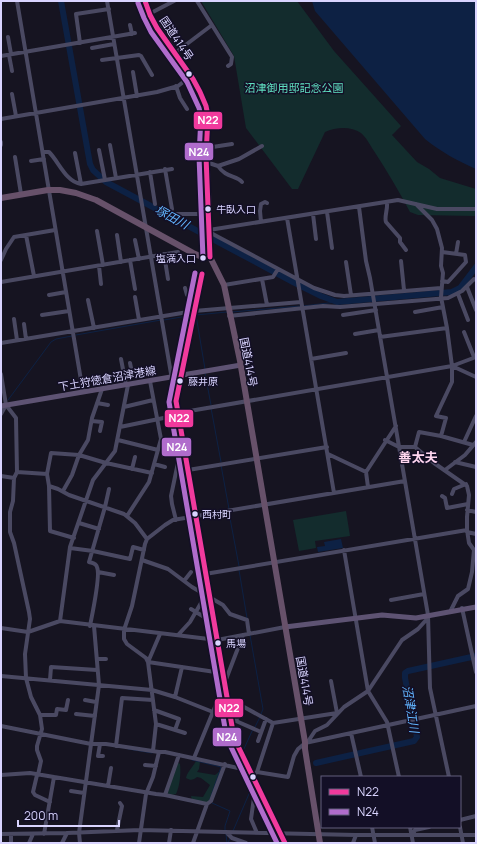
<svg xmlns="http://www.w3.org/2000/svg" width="477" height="844" font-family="Manrope,'Noto Sans JP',sans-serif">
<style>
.green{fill:#132c2d}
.water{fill:#0d2144}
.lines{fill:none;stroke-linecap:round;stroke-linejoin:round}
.stream{stroke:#0d2144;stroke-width:1}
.river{stroke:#0d2144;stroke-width:6}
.minor{stroke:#4a4962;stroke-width:4}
.major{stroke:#5e5373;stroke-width:5}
.highway{stroke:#67516a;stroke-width:6}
.bus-1-casing{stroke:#130f26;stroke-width:8}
.bus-2-casing{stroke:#130f26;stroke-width:8}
.bus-1{stroke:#f13a9d;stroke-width:5}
.bus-2{stroke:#b06ccc;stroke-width:5}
.bus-dot{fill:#d9d4ff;stroke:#130f26;stroke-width:1.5}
.labels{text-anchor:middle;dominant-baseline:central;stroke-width:3;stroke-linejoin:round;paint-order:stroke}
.bus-label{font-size:10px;fill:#d9d4ff;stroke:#130f26;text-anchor:start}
.street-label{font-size:11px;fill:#d9d4ff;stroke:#130f26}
.park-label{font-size:11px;fill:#5fe0c0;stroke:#130f26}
.water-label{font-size:12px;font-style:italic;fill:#62b6ff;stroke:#130f26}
.quarter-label{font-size:13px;font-weight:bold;fill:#ffd6f0;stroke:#130f26}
.line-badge{stroke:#130f26;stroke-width:1.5}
.badge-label{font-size:11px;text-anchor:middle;font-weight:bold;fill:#fff}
</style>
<rect width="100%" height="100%" fill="#161421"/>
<path class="green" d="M201 1H297L334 51 401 126 392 135 417 162 429 169 440 178 476 189V216L418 215 410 212C399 191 387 171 374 151 370 145 366 137 361 133 351 126 336 127 325 132L298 189H292L246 128 234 56Z
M346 511 350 536 315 541 316 548 299 551 293 520Z
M196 761 200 762 199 769 197 772 215 775 220 771 212 800 207 803 192 800 191 796 203 797 210 785 201 778 197 777C193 780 191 781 186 778 187 772 193 767 196 761Z
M177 762 180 764C181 772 180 786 176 794L171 795 167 793Z"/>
<path class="water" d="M312 1H476V169C458 161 441 152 425 139L315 11Z
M341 539 343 548 318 552 317 547 325 546 324 542Z"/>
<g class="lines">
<path class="stream" d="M303 306 337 302
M232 312 300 306
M196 315 205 369
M196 315 227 312
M164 320 193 315
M76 335 161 320
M205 373 211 405
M8 400 51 342 56 339 72 336
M211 408 221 462
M221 465 229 509
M229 513 239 566
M239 570 247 618
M250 635 263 709 261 714
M255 727 260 717
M128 749 152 753
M243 751 253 729
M192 760 221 767 210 799
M212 803 230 811 225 826V831
M233 831 252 787
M226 834 227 843
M228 843 230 838"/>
<path class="river" d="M61 1 90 164 93 170 106 182 293 282 321 296 337 302 452 292 460 288 476 267
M316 763 414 741 417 737 405 678V673L408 671 476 656"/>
<path class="minor" d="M17 1 83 392
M107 1 175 397
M197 1 232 57 231 64 228 66
M149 14 174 1
M130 25 132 34
M8 37 11 54
M80 43 76 14 109 9
M92 48 114 44
M175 53 212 25
M9 55 12 71
M1 56 135 33
M102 60 139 55 141 56 152 75
M133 72 137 96
M176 86 180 98 187 109
M12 94 16 116
M1 119 157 92 178 86 191 76
M1 142V145
M110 145 116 178
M206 148 232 144
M99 150 105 180
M43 152H49C59 162 66 182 81 184L172 169
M75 153 81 184
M15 157 21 194
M31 161 44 159
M206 162 218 166 239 159 262 146
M218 166C226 178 236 175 242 182
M165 169 172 209
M150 172 155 204
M387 202C388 209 384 217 386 222L400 238V242L406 250
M416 204 432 220 437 229 442 248 441 266 443 273 441 297 447 328 452 366V382L436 416 446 418 441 436
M359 207 366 261 370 278 428 615 430 688 449 777
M327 212 332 248
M175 214H209
M313 214 316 239
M287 218 334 493
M261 222 260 211 261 204 265 202 267 203
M209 230 398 200 437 209H476
M97 231 103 265
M209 232 314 288 335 295 344 296 441 288
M26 235 34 276
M117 235 121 262
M135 240 139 259
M442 252 465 255 466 262 448 282 442 281
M164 254 168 279
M456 254 458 242
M1 260 6 249 14 237 55 230
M130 260 135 289
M401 261 404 290
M346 262 351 295
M99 266 101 284
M202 274 176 401 178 413 233 732 236 742 285 843
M262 279 267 305
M1 282 178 252
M224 285 273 277 278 269
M467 287 476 310
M185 288 187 295 198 294
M458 294 468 320
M49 295 66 292
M135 297 139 320
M88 300 94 328
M415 312 443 307
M42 315 69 311
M343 315 376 310
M229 316 323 306 340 307 448 298 462 291 474 279 476 280
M14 319 17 340
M24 324 26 339
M464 332 474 357
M355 334 379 330
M380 337 447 328
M1 343 194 311 301 302
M121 359 126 385
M311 359 346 353
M452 366 476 377
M1 374 6 405 16 418 17 472 14 478 13 501 10 512V532L14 543 29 612 30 619 25 654 26 678 31 697 40 715 42 729 37 746V750L41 761 38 775
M124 374 132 373 130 363
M97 403 108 405
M124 407 153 400
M178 413 452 366 476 357
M1 414 6 405
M92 421 102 422 100 431
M120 427 178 415
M118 440 158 450
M385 440 399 447H415L434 463 467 486 469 495 467 517V530L469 543 474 550 472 572 468 589 458 596 451 610
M464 442 476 416
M415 447 419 432 441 436 473 445
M328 454 366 472
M455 462 476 467
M154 464 165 467
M132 469 135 457
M188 470 327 447
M445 470 465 455 476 442
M17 472 47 474 49 486 58 489 69 495 124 514 135 523 147 539
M47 474 51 453 79 455 106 463 152 473
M1 476 14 478
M49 486 50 531 74 538
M368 487 366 472 396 426
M63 491 72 475 79 455 88 440 92 418 102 389
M452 494 454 489 466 484
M442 496 445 498 447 508 468 504
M467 510 476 512
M127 516 149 482 161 439 150 381
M176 520 172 504 171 496 180 453 184 449
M79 523 99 529
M467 532 476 534
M70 548 93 551 130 559 133 547 144 550
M344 550 368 691 387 722 399 777
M142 560 168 569 192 587 223 605 230 614 247 620 249 634
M98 572 114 575
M205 574 467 530
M184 581 191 572
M391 600 424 594
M462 608 476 672
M191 609 214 623
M60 621 70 547 93 480 115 451 128 385
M90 626C92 615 101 575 97 567 96 563 92 563 89 562L105 507 109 489
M1 628 28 632 60 621 217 640 285 627
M178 635 190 622 205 596
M97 659H106
M148 662 222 673
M148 662 160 634
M1 676 152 690 175 697 213 712
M50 680 51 667 97 670
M225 682 243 635
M175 697 182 667
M85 700 96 702
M154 710 179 719 175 730
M76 714 95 716
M40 715H56L57 709 66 710 68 700
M230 720 236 721 241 708 244 707 273 723 337 713 331 681
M236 721 261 732
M156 724 185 733
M1 726 91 744H106L159 752H165L238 768 250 770
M351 733 361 777
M258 741 266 719
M305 743 476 706
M100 744 98 756H103
M116 746 122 698 153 700
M153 751 156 724 148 662 146 658 127 644 124 639V630L132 606 145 544 147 539 165 525 173 520 405 481
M194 758 224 685
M145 765 156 766
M257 772 273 723
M1 775 30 773 156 794 165 795 207 804
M37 775 33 792 35 795 50 802
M253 775 257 772 288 777 294 756 298 749 309 740 315 731 327 725 344 707 368 691 402 640 418 629 427 619
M256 783 251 819 257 833
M108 786 111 768
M71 791 84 793
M165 795 179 755
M460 820 476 816
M372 827 375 843
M410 827 413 843
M460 827 463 843
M117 830 122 806 120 803
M226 832 232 838 246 843
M1 834 67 833 140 830 356 835H476
M11 834V843
M44 834 54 777
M412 836 415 830 429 827
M29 843 33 834
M62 843 67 833
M80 843 79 833 99 685 94 626
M139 843 146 794 153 777 159 752
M169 843 171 830
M193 843 207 804 211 801 225 764
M353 843 356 835"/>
<path class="major" d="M1 406 241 365
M285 627 382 615 416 618 476 607"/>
<path class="highway" d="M145 1 150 16 191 76 198 88 206 106V148L209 214V249L210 257 224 285 240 361 305 742V749L320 843
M1 198 48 190H60L76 193 96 200 193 253 202 257H210"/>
<defs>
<path id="bus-1" d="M145 1 150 15 157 28 193 79 200 92 206 106 208 116 206 156 210 257
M202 274 176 401 233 732 236 742 285 843"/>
<path id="bus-2" d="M138 3 144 18 151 32 187 82 199 108 201 116 199 156 203 258
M195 273 169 402 226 734 230 745 277 843"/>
</defs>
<use href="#bus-1" class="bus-1-casing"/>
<use href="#bus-2" class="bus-2-casing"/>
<use href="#bus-1" class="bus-1"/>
<use href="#bus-2" class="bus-2"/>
</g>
<g class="bus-dot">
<circle cx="189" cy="74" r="3.5"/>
<circle cx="208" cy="209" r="3.5"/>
<circle cx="203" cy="258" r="3.5"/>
<circle cx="180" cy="381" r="3.5"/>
<circle cx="195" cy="514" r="3.5"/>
<circle cx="218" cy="643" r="3.5"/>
<circle cx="253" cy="777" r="3.5"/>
</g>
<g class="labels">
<g class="bus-label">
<text x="216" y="209">牛臥入口</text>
<text x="196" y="258" text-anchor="end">塩満入口</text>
<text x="188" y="381">藤井原</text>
<text x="202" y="514">西村町</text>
<text x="226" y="643">馬場</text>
</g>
<g class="street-label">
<text transform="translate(177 38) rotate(56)">国道414号</text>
<text transform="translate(249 362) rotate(79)">国道414号</text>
<text transform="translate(107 378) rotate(-10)">下土狩徳倉沼津港線</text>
<text transform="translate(305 681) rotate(80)">国道414号</text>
</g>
<g class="park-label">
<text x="294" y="87">沼津御用邸記念公園</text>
</g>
<g class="water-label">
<text transform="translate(172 217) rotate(28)">塚田川</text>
<text transform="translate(411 709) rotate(81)">沼津江川</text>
</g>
<g class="quarter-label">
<text x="418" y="457">善太夫</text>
</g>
</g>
<g class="line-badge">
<rect x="193" y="111" width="30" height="19" rx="4" fill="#f13a9d"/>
<rect x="184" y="142" width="30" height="19" rx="4" fill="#b06ccc"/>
<rect x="164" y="409" width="30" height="19" rx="4" fill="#f13a9d"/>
<rect x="161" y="437" width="31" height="20" rx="4" fill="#b06ccc"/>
<rect x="214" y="698" width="30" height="20" rx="4" fill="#f13a9d"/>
<rect x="212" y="727" width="30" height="20" rx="4" fill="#b06ccc"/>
</g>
<g class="badge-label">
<text x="208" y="124">N22</text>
<text x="199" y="156">N24</text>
<text x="179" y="422">N22</text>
<text x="177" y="451">N24</text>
<text x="229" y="712">N22</text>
<text x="227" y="741">N24</text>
</g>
<rect width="477" height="844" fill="none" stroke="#d9d4ff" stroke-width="4"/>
<rect x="321" y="776" width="140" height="52" fill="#130f26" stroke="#625e7d"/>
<rect x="329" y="789" width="20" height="6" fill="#f13a9d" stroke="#625e7d"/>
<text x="357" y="796" font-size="12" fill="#d9d4ff">N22</text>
<rect x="329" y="809" width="20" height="6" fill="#b06ccc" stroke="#625e7d"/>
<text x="357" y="816" font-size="12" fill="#d9d4ff">N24</text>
<path d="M18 820v6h101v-6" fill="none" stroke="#d9d4ff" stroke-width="2"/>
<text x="24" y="820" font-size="12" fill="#d9d4ff" stroke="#130f26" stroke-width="3" paint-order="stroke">200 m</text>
</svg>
